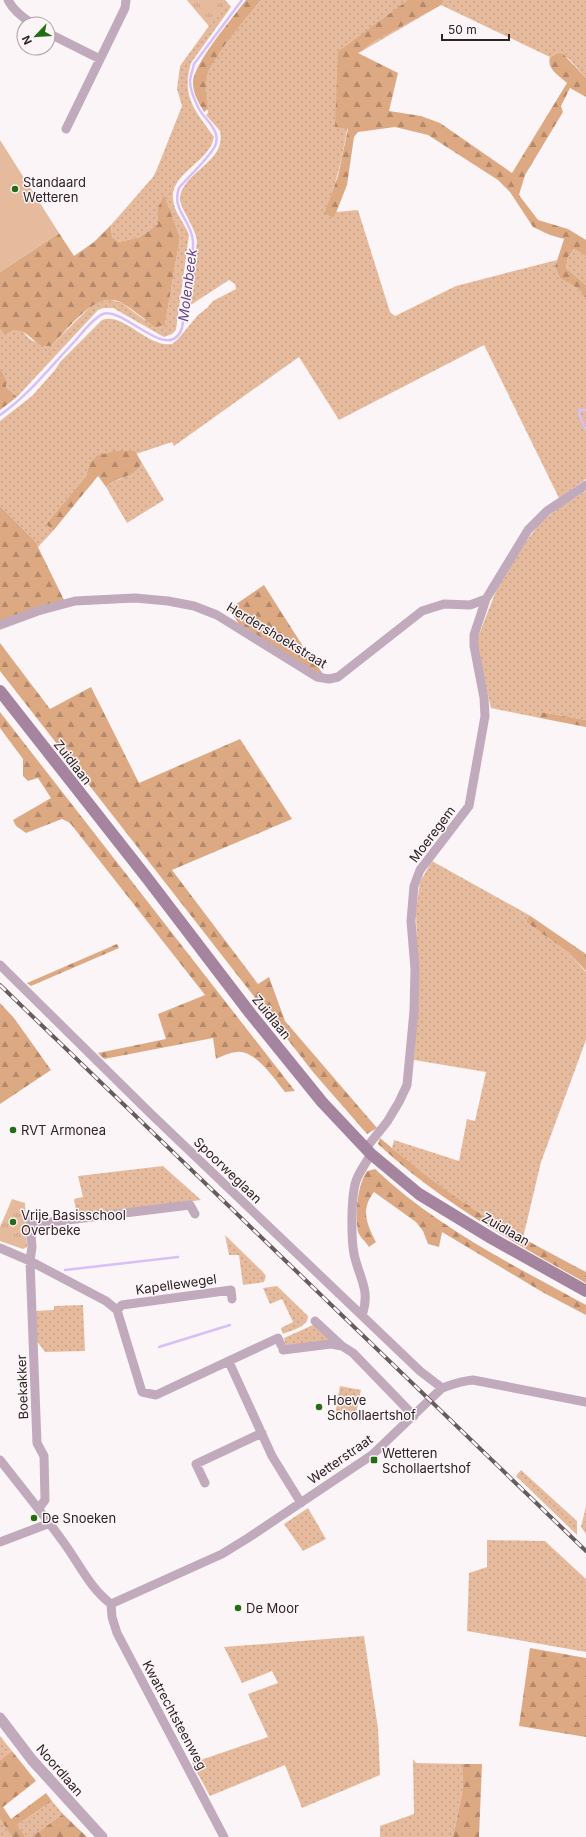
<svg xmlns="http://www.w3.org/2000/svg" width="586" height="1837" font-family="Inter,sans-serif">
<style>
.grass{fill:url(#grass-dots)}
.forest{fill:url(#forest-firs)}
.park{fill:url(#park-tufts)}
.garden{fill:#e6bb9d}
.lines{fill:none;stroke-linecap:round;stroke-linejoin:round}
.stream{stroke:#d7bff7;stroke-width:2.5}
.minor{stroke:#c0aabc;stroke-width:9}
.tertiary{stroke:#c0aabc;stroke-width:11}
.secondary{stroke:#a5849f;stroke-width:12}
.rail-casing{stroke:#665b5e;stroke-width:4}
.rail{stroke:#fcf5f7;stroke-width:2.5;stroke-dasharray:8;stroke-linecap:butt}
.poi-dot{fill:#226f13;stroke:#fcf5f7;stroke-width:1.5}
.labels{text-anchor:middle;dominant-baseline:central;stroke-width:3;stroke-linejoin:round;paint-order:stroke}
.poi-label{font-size:13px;fill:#2f2326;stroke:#fcf5f7;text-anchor:start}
.street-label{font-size:13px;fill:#2f2326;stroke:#fcf5f7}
.water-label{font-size:14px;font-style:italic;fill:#664689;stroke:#fcf5f7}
</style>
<defs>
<pattern id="grass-dots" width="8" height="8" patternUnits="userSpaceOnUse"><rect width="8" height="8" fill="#e6bb9d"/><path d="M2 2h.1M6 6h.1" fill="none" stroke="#c6a087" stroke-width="1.8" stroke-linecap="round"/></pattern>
<pattern id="forest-firs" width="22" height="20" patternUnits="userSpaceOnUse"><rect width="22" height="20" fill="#dda983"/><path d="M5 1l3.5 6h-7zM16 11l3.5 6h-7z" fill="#b4896b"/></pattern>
<pattern id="park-tufts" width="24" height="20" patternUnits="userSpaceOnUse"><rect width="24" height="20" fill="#e6bb9d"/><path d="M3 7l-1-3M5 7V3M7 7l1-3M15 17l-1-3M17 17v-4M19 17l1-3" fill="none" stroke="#c6a087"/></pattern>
</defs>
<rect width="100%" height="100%" fill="#fcf5f7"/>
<path class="grass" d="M187 0H225L231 7 191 63C181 97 195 110 214 137 210 162 170 173 173 199 174 213 185 223 189 235L176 330 172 334 164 337 113 308H104L98 310 17 397 6 387V379L0 368V329L5 334C22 320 22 336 35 342 40 344 46 345 51 346L93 304 109 299 122 303 143 319 165 325 180 237 164 196 158 207V224L140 237 119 242 112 237 111 225 153 177 157 169 182 106 177 89 180 66 209 26Z
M261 0H586V78L569 59 558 53 550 57 441 5 357 54C350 108 346 163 324 214L334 218 336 212 358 210 390 312 395 316 456 286 557 260 555 267 560 278C572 285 582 288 586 302V479L559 498 484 345 339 420 299 357 174 446 172 442 136 454 89 464 86 476 46 524 53 531 38 547 0 506V421L32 396 55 370 60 362 102 320C124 312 147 348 172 344L178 339 198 315 207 308 213 301 236 289 235 284 229 280 186 308 197 242C196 227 178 206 180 197 184 171 227 162 220 131L206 115 208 113C207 103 204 89 206 79 213 52 244 22 261 0Z
M574 249 586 256V285L566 268 568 257Z
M142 463 164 500 127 523 106 487C117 478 135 476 142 463Z
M586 491V720L541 712 540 718 491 708 478 652V637L496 591 522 547 540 523 560 507Z
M432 861 529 915 526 922 569 953 586 972V1040L541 1162 523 1238C477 1211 430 1185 392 1148L394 1140 459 1161 467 1119 475 1121 486 1072 414 1060 418 993 416 911 420 882Z
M163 1166 201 1200 77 1216 74 1199 83 1197 78 1176Z
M225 1235 263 1272 266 1276 264 1282 243 1285 239 1255H229Z
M277 1286 308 1316C308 1327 292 1330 283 1334L281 1328 293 1322 282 1299 270 1304 263 1288Z
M83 1305 85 1351 45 1352 36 1340 34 1311 54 1310V1306Z
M313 1325 317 1326 335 1343 286 1347 284 1338Z
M340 1386 361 1390 355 1418 335 1415Z
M521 1470 577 1521V1535L516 1476Z
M586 1506V1534L581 1527Z
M308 1508 326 1539 303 1551 284 1524Z
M487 1540 545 1541 586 1579V1652L467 1631 469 1573 487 1567Z
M364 1636 378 1728 380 1775 302 1808 285 1765 210 1796 192 1763 268 1737 248 1694 278 1683 272 1671 242 1683 224 1647Z
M0 1736 12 1751 0 1760Z
M413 1759 416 1763 462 1764 463 1789 453 1837H380V1826L414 1814Z
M52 1801 63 1814 31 1837H26L17 1825Z
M0 1819 12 1837H0Z"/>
<path class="forest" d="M246 0H261C247 18 208 60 206 81 205 90 207 100 208 109L204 112C199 103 193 94 193 83 192 65 234 16 246 0Z
M408 0H443L441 5 374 41 358 53 398 73 389 111 421 116 440 123 512 173 567 83C560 76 546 69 550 57L558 53 563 54 586 78V97L570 88 561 106 563 112 525 175 519 195 538 220 568 229 586 240V256L574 249 568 257 566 268 586 285V302C581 287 573 286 560 278L555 267 564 239 550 235 533 227 510 192 498 180 428 135 395 127 358 132 354 137 347 185 334 218 324 214 338 176 348 129 335 127 338 52Z
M164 195 180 237 165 325 155 327C144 319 134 310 122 303 96 288 69 329 51 346H41C29 338 20 322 5 335L0 329V272L59 233 74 256 94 242 111 225 112 237 119 242 140 237 158 224V207Z
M0 368 6 379V387L17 397 0 410Z
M114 451H135L142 463C133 479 120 475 106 487L98 476 53 531 46 524 86 476 89 464 97 456Z
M0 506 36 543 64 600 0 621Z
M264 585 306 651 324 675 318 674 239 624 229 609Z
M0 643 50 709 91 687 139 783 240 739 292 819 172 870 258 984 269 977 285 1021 377 1128 367 1134 313 1072 0 671Z
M0 712 295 1091 285 1092C275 1080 254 1048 236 1052 229 1053 222 1056 216 1059L213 1038 104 1059 98 1053 166 1039 158 1014 205 995 70 823 62 819 26 833 16 826 13 820 51 798 38 778 28 781 23 776V759L0 728Z
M541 712 586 720V727L540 718Z
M529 915 586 954V971L569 953 526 922Z
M117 944 119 948 31 986 27 983Z
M0 1003 14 1018 51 1070 0 1104Z
M380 1138C405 1159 430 1180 457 1198 498 1226 543 1249 586 1272V1283C513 1242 440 1202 378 1144Z
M375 1169C436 1227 513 1265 586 1305V1315L544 1293 442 1232 439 1247 428 1244 423 1231 416 1222 374 1192C360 1210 367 1224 376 1242L369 1247C366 1242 359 1236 358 1232 355 1214 357 1186 367 1171Z
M530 1648 586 1658V1737L519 1726Z
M12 1751 36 1781 3 1807 11 1819 46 1793 52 1801 17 1825 26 1837H12L0 1819V1760Z
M462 1764H482L479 1837H453L463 1789Z
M63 1814 87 1837H31Z"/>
<path class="park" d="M187 0H225L209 26Z
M12 1199 25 1203 27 1247 23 1249 0 1241V1227Z"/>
<path class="garden" d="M0 140 59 233 0 272Z"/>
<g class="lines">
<path class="stream" d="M586 410H579L580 417 586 430
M0 415C29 395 51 366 75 341 82 333 93 318 103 314 124 306 169 365 182 328 184 320 183 309 184 300 186 282 194 258 193 241 191 219 171 210 179 188 188 177 210 157 215 146 222 131 205 120 199 109 195 101 190 90 190 82 190 76 193 70 194 64L242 0
M65 1270 178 1257
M159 1347 230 1325"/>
<path class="minor" d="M8 0C13 10 23 18 33 24
M48 33 100 59
M66 129 125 8 126 0
M0 625 38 611 75 601 135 598 168 601 194 606 217 615 317 677 329 679 338 677 422 611 444 604 470 605 486 599 528 530 547 511 586 485
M0 965 151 1114 420 1371 442 1388
M366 1148 387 1122 399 1102 407 1085 414 1011 415 969 411 921 414 886 420 870 469 806 485 716 484 698 474 646V635L486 599
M30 1220 32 1247 30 1261 37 1443 44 1456 45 1500 39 1508
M30 1227 43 1223 190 1205 195 1214
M0 1248 30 1261 106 1301 117 1310 142 1392 156 1395 278 1338 281 1345
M117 1310 122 1305 231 1290 232 1299
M362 1315C371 1290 359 1278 354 1254 351 1238 351 1196 356 1181 359 1172 366 1163 371 1154
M315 1321 342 1346
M283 1350 331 1344 342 1346 353 1353 414 1416
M229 1362 272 1456 301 1503
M0 1460C22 1488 44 1515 64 1543 80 1565 90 1588 111 1604
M205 1483 196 1464 262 1433
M0 1542 50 1523
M111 1604 222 1554 248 1538 372 1455 442 1388C453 1384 461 1381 473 1380L586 1402
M111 1604 112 1617 117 1633 224 1837"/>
<path class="tertiary" d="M0 1718 32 1760 102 1837"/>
<path class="secondary" d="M0 691 147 878 250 1013 322 1102 371 1154 419 1194 493 1239 586 1291"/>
<defs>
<path id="rail" d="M0 985 586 1551"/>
</defs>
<use href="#rail" class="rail-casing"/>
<use href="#rail" class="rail"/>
</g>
<g class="poi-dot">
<circle cx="15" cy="189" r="4"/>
<circle cx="13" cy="1130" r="4"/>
<circle cx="13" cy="1222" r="4"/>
<circle cx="319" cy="1407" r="4"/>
<rect x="370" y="1456" width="8" height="8" rx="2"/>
<circle cx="34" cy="1518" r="4"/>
<circle cx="238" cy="1608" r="4"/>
</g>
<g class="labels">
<g class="poi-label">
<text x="23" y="182">Standaard<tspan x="23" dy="15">Wetteren</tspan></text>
<text x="21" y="1130">RVT Armonea</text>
<text x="21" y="1215">Vrije Basisschool<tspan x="21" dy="15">Overbeke</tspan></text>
<text x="327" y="1400">Hoeve<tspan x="327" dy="15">Schollaertshof</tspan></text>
<text x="382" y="1453">Wetteren<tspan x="382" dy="15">Schollaertshof</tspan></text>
<text x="42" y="1518">De Snoeken</text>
<text x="246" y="1608">De Moor</text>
</g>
<g class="street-label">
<text transform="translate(277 635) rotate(31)">Herdershoekstraat</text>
<text transform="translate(73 762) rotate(52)">Zuidlaan</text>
<text transform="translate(432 834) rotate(-53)">Moeregem</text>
<text transform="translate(272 1017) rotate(51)">Zuidlaan</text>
<text transform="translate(228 1170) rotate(44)">Spoorweglaan</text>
<text transform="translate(506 1229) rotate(30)">Zuidlaan</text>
<text transform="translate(176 1284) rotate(-8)">Kapellewegel</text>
<text transform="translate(22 1387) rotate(-92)">Boekakker</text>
<text transform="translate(340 1459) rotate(-35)">Wetterstraat</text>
<text transform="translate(175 1715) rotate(62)">Kwatrechtsteenweg</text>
<text transform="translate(60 1770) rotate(49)">Noordlaan</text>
</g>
<g class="water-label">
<text transform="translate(187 285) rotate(-83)">Molenbeek</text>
</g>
</g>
<g transform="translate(36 36) rotate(245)"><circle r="19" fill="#fcf5f7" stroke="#aaa1a3"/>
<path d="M0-3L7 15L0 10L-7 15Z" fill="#226f13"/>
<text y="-6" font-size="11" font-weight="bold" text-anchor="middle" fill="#2f2326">N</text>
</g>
<path d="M442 34v6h67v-6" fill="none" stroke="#2f2326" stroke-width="2"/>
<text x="448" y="34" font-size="12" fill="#2f2326" stroke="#fcf5f7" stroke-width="3" paint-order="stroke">50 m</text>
</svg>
